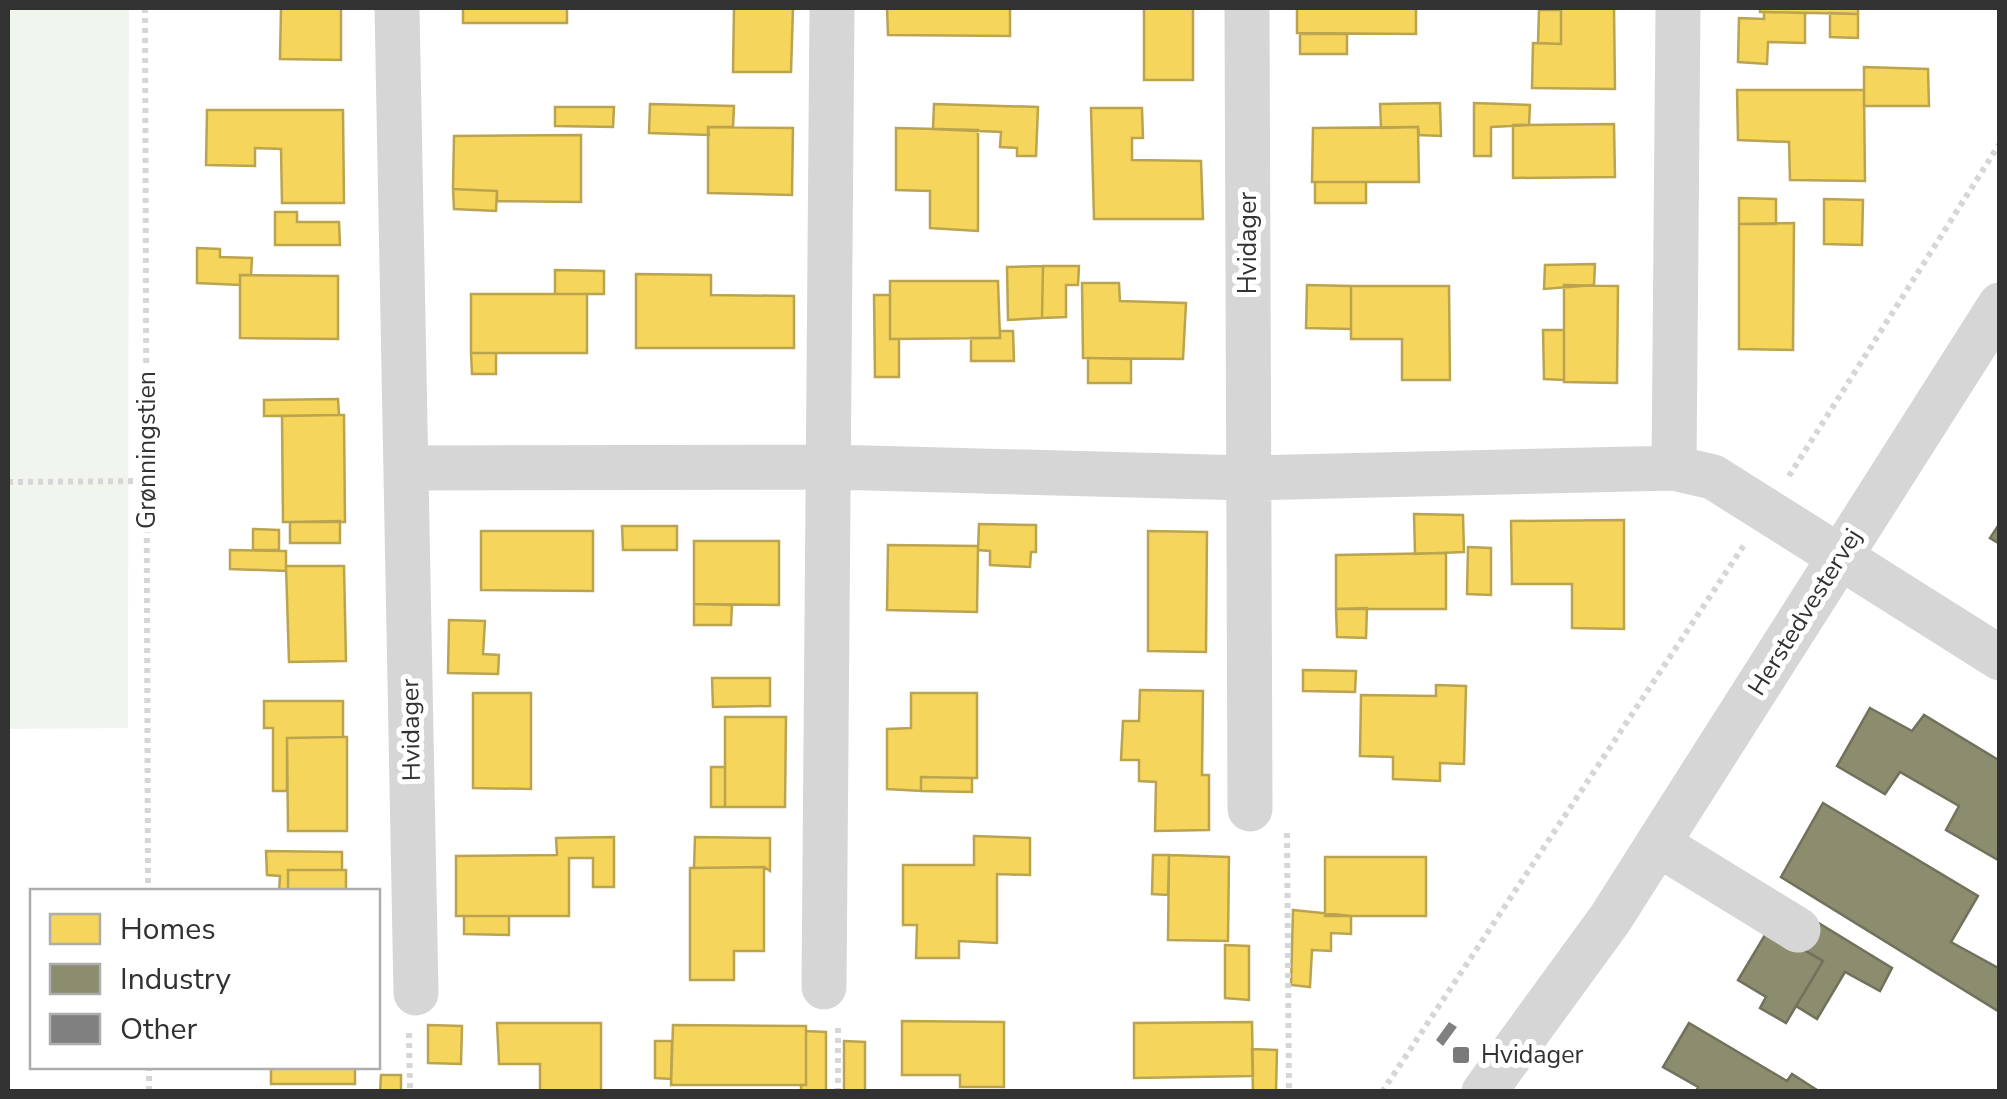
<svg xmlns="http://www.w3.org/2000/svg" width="2007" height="1099" font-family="'Nunito Sans',sans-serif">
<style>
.green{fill:#f0f6ee}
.homes{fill:#f6d55c;stroke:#bba44f;stroke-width:2.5}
.industry{fill:#8c8c6e;stroke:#71715c;stroke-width:2.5}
.building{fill:#808080}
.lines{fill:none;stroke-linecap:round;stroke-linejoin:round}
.path{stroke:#d6d6d6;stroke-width:6;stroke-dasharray:5 5;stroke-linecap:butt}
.minor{stroke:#d6d6d6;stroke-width:45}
.poi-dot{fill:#7a7a7a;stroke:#fff;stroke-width:4}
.labels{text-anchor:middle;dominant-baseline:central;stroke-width:10;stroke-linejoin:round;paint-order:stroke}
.street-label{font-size:25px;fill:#323232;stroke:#fff}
.poi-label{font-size:25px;fill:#323232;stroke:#fff;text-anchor:start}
</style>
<rect width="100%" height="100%" fill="#fff"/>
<path class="green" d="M8 8H129L128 728 8 729Z"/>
<path class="homes" d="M281 8H341V60L280 59Z
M463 8H567V23H463Z
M734 8H793L791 72H733Z
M887 8H1010V36L888 35Z
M1144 8H1193V80H1144Z
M1297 8H1416V34L1297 33Z
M1561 8H1614L1615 89 1532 88 1533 43 1561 44Z
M1760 8H1858V14L1760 12Z
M1539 10H1561V44L1538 43Z
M1764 12 1805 13V43L1768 42 1767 64 1738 62 1739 18 1764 19Z
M1830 13 1858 14V38L1830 37Z
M1300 34H1347V54H1300Z
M1864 67 1928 69 1929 106H1864Z
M1737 90H1864L1865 181 1790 180 1789 142 1738 140Z
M1440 103 1441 136 1419 135 1418 127 1381 128 1380 104Z
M1474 103 1530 105 1529 125 1491 127V156H1474Z
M650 104 734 106 733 127H708L709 135 649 133Z
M934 104 1038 107 1036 156H1017V148L1000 147 1001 132 933 129Z
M555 107H614L613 127 555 126Z
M1091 108H1142L1143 138H1132V160L1201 161 1203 219H1094Z
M207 110H343L344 203H282L281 149 255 148V166L206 165Z
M1614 124 1615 177 1513 178V125Z
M708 127 793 128 792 195 708 193Z
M1418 127 1419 182H1312L1313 128Z
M896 128 978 130V231L930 228V191L896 190Z
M581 135V202L497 201V191L453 189 454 136Z
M1315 182H1366V203H1315Z
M453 189 497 191 496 211 454 209Z
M1739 198 1776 199V224H1739Z
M1824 199 1863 200 1862 245 1824 244Z
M275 212H297V222H339L340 245H275Z
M1794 223 1793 350 1739 349V224Z
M197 248 220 249V257L252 258 251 275H240V285L197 283Z
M1595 264 1594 285 1544 289 1545 265Z
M1043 266 1042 318 1008 320 1007 267Z
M1043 266H1079L1078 285H1066V317L1042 318Z
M555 270 604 271V294H555Z
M636 274 711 275V295L794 296V348H636Z
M240 275 338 276V339L240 338Z
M890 281H998L1000 338 890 339Z
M1082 283H1119L1120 301 1186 303 1183 359 1083 358Z
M1307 285 1351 286V329L1306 328Z
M1564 285 1618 286 1617 383 1564 382Z
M1351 286H1449L1450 380H1402V339H1351Z
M471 294H587V353H471Z
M874 295H890V339H899V377H875Z
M1543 330H1564V380L1544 379Z
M1000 331H1013L1014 361H971V338H1000Z
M471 353H496V374H472Z
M1088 358 1131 359V383H1088Z
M338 399 339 415 264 416V400Z
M339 415H344L345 522H283L282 416Z
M1414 514 1463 515 1464 552 1415 554Z
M1624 520V629L1572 628V584H1512L1511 521Z
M340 521V543H290V522Z
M979 524 1036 525V552H1031L1030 567 990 565V551L978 550Z
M622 526H677V550H623Z
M253 529 279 530V550H253Z
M481 531H593V591L481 590Z
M1148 531 1207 532 1206 652 1148 651Z
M694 541H779V605L694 604Z
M888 545 978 546 977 612 887 610Z
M1468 547 1491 548V595L1467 594Z
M230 550 286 551V571L230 569Z
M1446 553V609H1336V555Z
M286 566H344L346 661 289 662Z
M694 604 732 605 731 625H694Z
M1367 608 1366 638 1337 637 1336 609Z
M449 620 485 621 483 654 499 655 498 674 448 673Z
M1303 670 1356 671 1355 692 1303 691Z
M712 678H770V706L713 707Z
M1436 685 1466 686 1464 764 1440 763V781L1393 779V757L1360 756 1361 695 1436 696Z
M1140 690 1203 691 1202 775H1209V830L1155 831 1156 782 1139 781V760H1121L1123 721H1139Z
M473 693H531V789L473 788Z
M911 693H977V778L921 777V791L887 789V729L911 728Z
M264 701H343V737L287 738V791H273V728H264Z
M725 717H786L785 807H725Z
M343 737H347V831H288L287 738Z
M711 767H725V807H711Z
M921 777 972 778V792L921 791Z
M974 836 1030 838V875L997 874V943L959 941V958H916L917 925H903V865H974Z
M614 837V887H593V858H569V916H456V856L557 855 556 838Z
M695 837 770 838V871L764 867 694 868Z
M266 851 342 852V870H288V892H279L280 876 267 875Z
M1153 855H1169L1168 895 1152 894Z
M1169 855 1229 857 1228 941 1168 940Z
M1325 857H1426V916H1325Z
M764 867V951H734V980H690V868Z
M288 870H346V892H288Z
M1293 910 1351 916V934L1331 933V951L1312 950 1310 987 1291 985Z
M464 916H509V935L464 934Z
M1225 945 1249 946V1000L1225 998Z
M902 1021 1004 1022V1087H960V1075H902Z
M1252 1022 1253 1076 1134 1078V1023Z
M497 1023H601V1092H540V1064H499Z
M428 1025 462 1026 461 1064 428 1063Z
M673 1025 806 1026V1085H671Z
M806 1031 826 1032V1092H801V1085H806Z
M655 1041H672L671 1079 655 1078Z
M844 1041 865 1042V1092H844Z
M1252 1049 1277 1050 1276 1092H1253Z
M271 1066H355V1084H271Z
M381 1075H401V1092H380Z"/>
<path class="industry" d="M2000 523V544L1990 538Z
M1870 708 1912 731 1924 715 2000 761V861L1946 830 1959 806 1900 772 1885 794 1837 766Z
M1823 803 1978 896 1951 942 2000 969 1998 1011 1781 877Z
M1817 922 1892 968 1880 991 1845 972 1817 1019 1796 1006 1823 961 1801 948Z
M1768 930 1823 961 1786 1023 1760 1008 1766 997 1738 980Z
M1689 1023 1787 1081 1792 1074 1820 1092H1696L1698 1087 1663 1067Z"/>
<path class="building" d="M1449 1022 1457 1027 1443 1046 1436 1040Z"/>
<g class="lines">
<path class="path" d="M145 8 148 892
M1789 476 2000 143
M8 482 146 481
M1287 833 1289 1092
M838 1028V1092
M409 1033 410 1092
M149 1066V1092
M1382 1092 1744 545"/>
<path class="minor" d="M397 8 416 993
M1247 8 1250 809
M406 468 831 467 1248 478 1674 468 1713 477 2000 658
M1674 468 1678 8
M1658 844 1798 930
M824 987 832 8
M1484 1092 1610 919 2000 305"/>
</g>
<rect class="poi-dot" x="1451" y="1045" width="20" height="20" rx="5"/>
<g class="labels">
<g class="street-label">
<text transform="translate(1248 243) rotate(-90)">Hvidager</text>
<text transform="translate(147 450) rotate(-90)">Grønningstien</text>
<text transform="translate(1805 612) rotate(-58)">Herstedvestervej</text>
<text transform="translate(411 730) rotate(-91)">Hvidager</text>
</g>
<g class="poi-label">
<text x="1481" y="1055">Hvidager</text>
</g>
</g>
<rect width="2007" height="1099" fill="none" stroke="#323232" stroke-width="20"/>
<rect x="30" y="889" width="350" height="180" fill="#ffffff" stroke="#adadad" stroke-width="2.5"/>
<rect x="50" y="914" width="50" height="30" fill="#f6d55c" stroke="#adadad" stroke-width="2.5"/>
<text x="120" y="939" font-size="30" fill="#323232">Homes</text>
<rect x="50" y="964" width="50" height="30" fill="#8c8c6e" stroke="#adadad" stroke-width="2.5"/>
<text x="120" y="989" font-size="30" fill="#323232">Industry</text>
<rect x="50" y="1014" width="50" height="30" fill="#808080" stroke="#adadad" stroke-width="2.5"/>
<text x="120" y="1039" font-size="30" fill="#323232">Other</text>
</svg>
